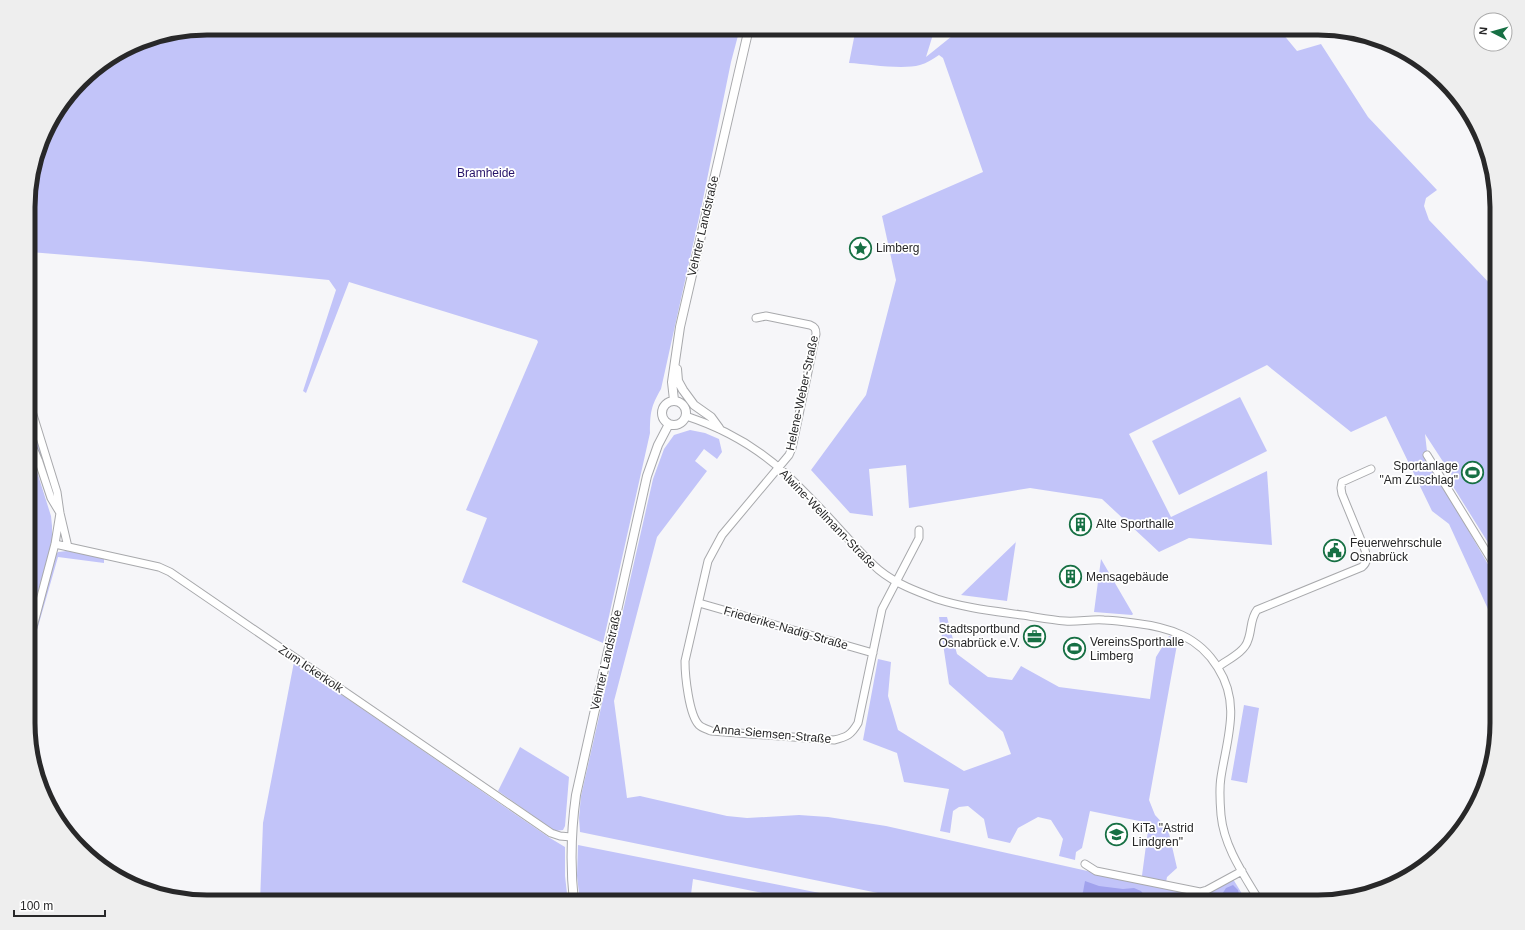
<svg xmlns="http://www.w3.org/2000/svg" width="1525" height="930" font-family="Helvetica,sans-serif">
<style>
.green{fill:#c2c4f9}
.water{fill:#a1a2ed}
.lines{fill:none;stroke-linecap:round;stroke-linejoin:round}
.minor-casing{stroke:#a8a9ac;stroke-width:9}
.major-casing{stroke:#a8a9ac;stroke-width:10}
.minor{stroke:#fff;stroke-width:7}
.major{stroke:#fff;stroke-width:8}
.labels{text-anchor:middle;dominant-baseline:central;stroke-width:3.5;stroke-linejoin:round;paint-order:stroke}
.park-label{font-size:12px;fill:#261369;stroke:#fff}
.street-label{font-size:12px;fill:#282829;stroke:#fff}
.poi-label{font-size:12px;fill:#282829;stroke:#fff;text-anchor:start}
.rim{fill:none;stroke:#282829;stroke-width:5}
</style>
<rect width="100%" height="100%" fill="#f6f6f9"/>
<path class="green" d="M207 28H740L731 62 702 204 661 389C651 406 650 413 650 433L603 643 462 582 487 518 466 510 538 342 537 340 349 282 306 393 303 391 336 290 329 280 140 261 30 252V184L47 128 89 73 139 42Z
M856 28H935L926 57 962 28H1278L1297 51 1321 44 1368 117 1437 190 1426 198 1424 206 1429 220 1497 291V557L1449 480 1453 477 1425 434 1428 460 1497 580V625L1493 620 1449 524 1432 511 1386 416 1351 432 1267 365 1129 434 1171 517 1267 471 1272 545 1189 538 1159 552 1102 499 1030 488 909 508 906 465 869 469 873 516 850 513 811 470 866 395 896 280 882 216 983 172 943 58 939 55C933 59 927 63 920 65 902 70 868 64 849 63Z
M1240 397 1267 451 1179 495 1152 441Z
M30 415 43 457 33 459 51 516 52 526V541L30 621Z
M690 430 705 433 719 439 722 452 717 459 704 449 695 461 707 471 657 537 614 701 627 798 640 796 727 816 747 818 799 815 828 817 886 826 1141 883 1149 823 1090 811 1082 848 1076 852 1075 860 1059 856 1063 839 1051 820 1038 817 1018 828 1010 843 988 838 984 819 968 806 959 807 953 811 950 833 940 831 949 789 904 782 897 753 863 740 878 659 891 662 888 696 898 730 964 771 1011 754 1003 732 949 684 939 617H947L957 654 988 677 1012 680 1021 666 1059 687 1150 699 1156 657 1169 636 1178 639 1149 800 1155 815 1168 829 1177 868 1167 877 1165 888 1201 895 1209 893 1233 879 1247 902H922L580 832 579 818 581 796 653 479 664 449 674 435Z
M1016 541 1007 601 961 595 1016 542Z
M67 551 104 558V563L58 557 37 630 30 675V650L34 627 53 558 58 552Z
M1101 559 1133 614 1132 615 1094 612Z
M294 662 550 838 565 847V876L568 902H260L263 823Z
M1244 705 1259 708 1247 783 1231 780Z
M520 747 569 777 565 826 563 830 555 831 498 791Z
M578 845 865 902H807L693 879 690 902H580L577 876Z"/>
<path class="water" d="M1085 881 1099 886 1123 889 1134 888 1141 891 1150 902H1079L1083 892Z
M1233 885 1238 890 1241 902H1217L1226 888Z"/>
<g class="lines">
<defs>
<path id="minor" d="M756 318 766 316 810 325C815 327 816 329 816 334L792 448 789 455 722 535 708 561 685 661C685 676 689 715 699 725 702 728 707 729 711 731L834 740C847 737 851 735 858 723L882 609 919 538V530
M30 405 57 492 60 513 68 547
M686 416C723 428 758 448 786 474 806 493 825 513 843 533 855 546 866 559 879 570 896 584 918 592 937 599 965 608 994 611 1022 615 1036 617 1051 620 1065 621 1078 622 1091 619 1104 620 1114 620 1124 622 1134 623 1168 627 1199 636 1218 668 1241 704 1227 738 1221 777 1219 789 1220 803 1221 815 1224 847 1244 875 1260 902
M30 441 39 462 51 498 60 513 55 544 30 638
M1427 455 1497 569
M55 544 159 567 170 572 551 833 560 836 571 837
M699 603 873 653
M1218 667C1227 660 1245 652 1248 640 1252 630 1250 619 1257 610L1362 567C1368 562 1367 557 1365 550L1342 494 1341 488 1342 482 1371 469
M1085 864 1096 871 1200 892 1207 890 1242 871"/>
<path id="major" d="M677 369 678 381 683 390 694 405 711 417 719 428
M674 400 672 382 680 327 749 28
M662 413a12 12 0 1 1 24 0a12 12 0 1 1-24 0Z
M574 902C570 866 571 831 576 795L647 476 658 445 669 424"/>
</defs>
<use href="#minor" class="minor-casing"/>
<use href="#major" class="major-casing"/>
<use href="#minor" class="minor"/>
<use href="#major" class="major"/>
</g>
<defs>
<symbol id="sight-ring" viewBox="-11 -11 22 22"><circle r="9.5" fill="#fff" stroke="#177044" stroke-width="1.5"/><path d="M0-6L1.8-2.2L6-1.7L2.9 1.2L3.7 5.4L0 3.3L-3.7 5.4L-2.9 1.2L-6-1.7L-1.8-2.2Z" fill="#177044"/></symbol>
<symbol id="stadium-ring" viewBox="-11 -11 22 22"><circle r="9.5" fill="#fff" stroke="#177044" stroke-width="1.5"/><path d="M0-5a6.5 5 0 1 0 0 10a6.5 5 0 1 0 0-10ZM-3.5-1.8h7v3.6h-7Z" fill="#177044"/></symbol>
<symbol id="building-ring" viewBox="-11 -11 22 22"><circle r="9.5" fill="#fff" stroke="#177044" stroke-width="1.5"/><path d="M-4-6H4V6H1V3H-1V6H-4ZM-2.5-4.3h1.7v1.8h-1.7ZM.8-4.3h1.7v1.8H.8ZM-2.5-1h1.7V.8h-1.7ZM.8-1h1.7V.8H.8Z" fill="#177044"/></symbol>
<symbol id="civic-ring" viewBox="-11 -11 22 22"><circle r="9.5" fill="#fff" stroke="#177044" stroke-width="1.5"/><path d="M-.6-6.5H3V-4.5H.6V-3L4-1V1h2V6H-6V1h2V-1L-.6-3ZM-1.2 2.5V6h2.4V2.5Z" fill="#177044"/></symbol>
<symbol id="office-ring" viewBox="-11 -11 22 22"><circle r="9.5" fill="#fff" stroke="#177044" stroke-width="1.5"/><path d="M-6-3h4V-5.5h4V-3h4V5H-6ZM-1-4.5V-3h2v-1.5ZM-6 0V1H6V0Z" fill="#177044"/></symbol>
<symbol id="school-ring" viewBox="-11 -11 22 22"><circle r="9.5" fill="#fff" stroke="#177044" stroke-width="1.5"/><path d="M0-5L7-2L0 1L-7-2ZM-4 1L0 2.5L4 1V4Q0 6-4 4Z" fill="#177044"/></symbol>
</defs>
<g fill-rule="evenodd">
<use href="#sight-ring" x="848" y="236" width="25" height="25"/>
<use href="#stadium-ring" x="1460" y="460" width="25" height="25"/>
<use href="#building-ring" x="1068" y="512" width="25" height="25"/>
<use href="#civic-ring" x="1322" y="538" width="25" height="25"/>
<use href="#building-ring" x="1058" y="564" width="25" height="25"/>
<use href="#office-ring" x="1022" y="624" width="25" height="25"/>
<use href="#stadium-ring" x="1062" y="636" width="25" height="25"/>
<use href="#school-ring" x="1104" y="822" width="25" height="25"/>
</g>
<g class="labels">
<g class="park-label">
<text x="486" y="173">Bramheide</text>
</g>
<g class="street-label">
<text transform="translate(703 226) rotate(-77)">Vehrter Landstraße</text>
<text transform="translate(802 393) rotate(-78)">Helene-Weber-Straße</text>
<text transform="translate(828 519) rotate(46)">Alwine-Wellmann-Straße</text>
<text transform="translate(786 628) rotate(16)">Friederike-Nadig-Straße</text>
<text transform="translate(606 660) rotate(-77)">Vehrter Landstraße</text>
<text transform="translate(311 669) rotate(34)">Zum Ickerkolk</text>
<text transform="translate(772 734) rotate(5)">Anna-Siemsen-Straße</text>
</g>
<g class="poi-label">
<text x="876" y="248">Limberg</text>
<text x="1458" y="466" text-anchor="end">Sportanlage<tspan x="1458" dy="14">"Am Zuschlag"</tspan></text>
<text x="1096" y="524">Alte Sporthalle</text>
<text x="1350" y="543">Feuerwehrschule<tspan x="1350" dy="14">Osnabrück</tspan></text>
<text x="1086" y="577">Mensagebäude</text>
<text x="1020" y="629" text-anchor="end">Stadtsportbund<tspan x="1020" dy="14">Osnabrück e.V.</tspan></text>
<text x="1090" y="642">VereinsSporthalle<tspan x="1090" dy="14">Limberg</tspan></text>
<text x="1132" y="828">KiTa "Astrid<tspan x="1132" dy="14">Lindgren"</tspan></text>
</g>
</g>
<path d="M0 0H1525V930H0ZM207 35H1318A172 172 0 0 1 1490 207V723A172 172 0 0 1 1318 895H207A172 172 0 0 1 35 723V207A172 172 0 0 1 207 35Z" fill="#eee" fill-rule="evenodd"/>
<path class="rim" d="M207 35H1318A172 172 0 0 1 1490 207V723A172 172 0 0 1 1318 895H207A172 172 0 0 1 35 723V207A172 172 0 0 1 207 35Z"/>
<g transform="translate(1493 32) rotate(276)"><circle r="19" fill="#ffffff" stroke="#a9a9a9"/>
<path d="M0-3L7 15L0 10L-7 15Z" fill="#177044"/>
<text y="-6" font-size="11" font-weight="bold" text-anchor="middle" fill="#282829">N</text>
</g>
<path d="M14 910v6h91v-6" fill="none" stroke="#282829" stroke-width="2"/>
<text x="20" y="910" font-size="12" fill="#282829" stroke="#ffffff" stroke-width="3" paint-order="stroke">100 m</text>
</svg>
